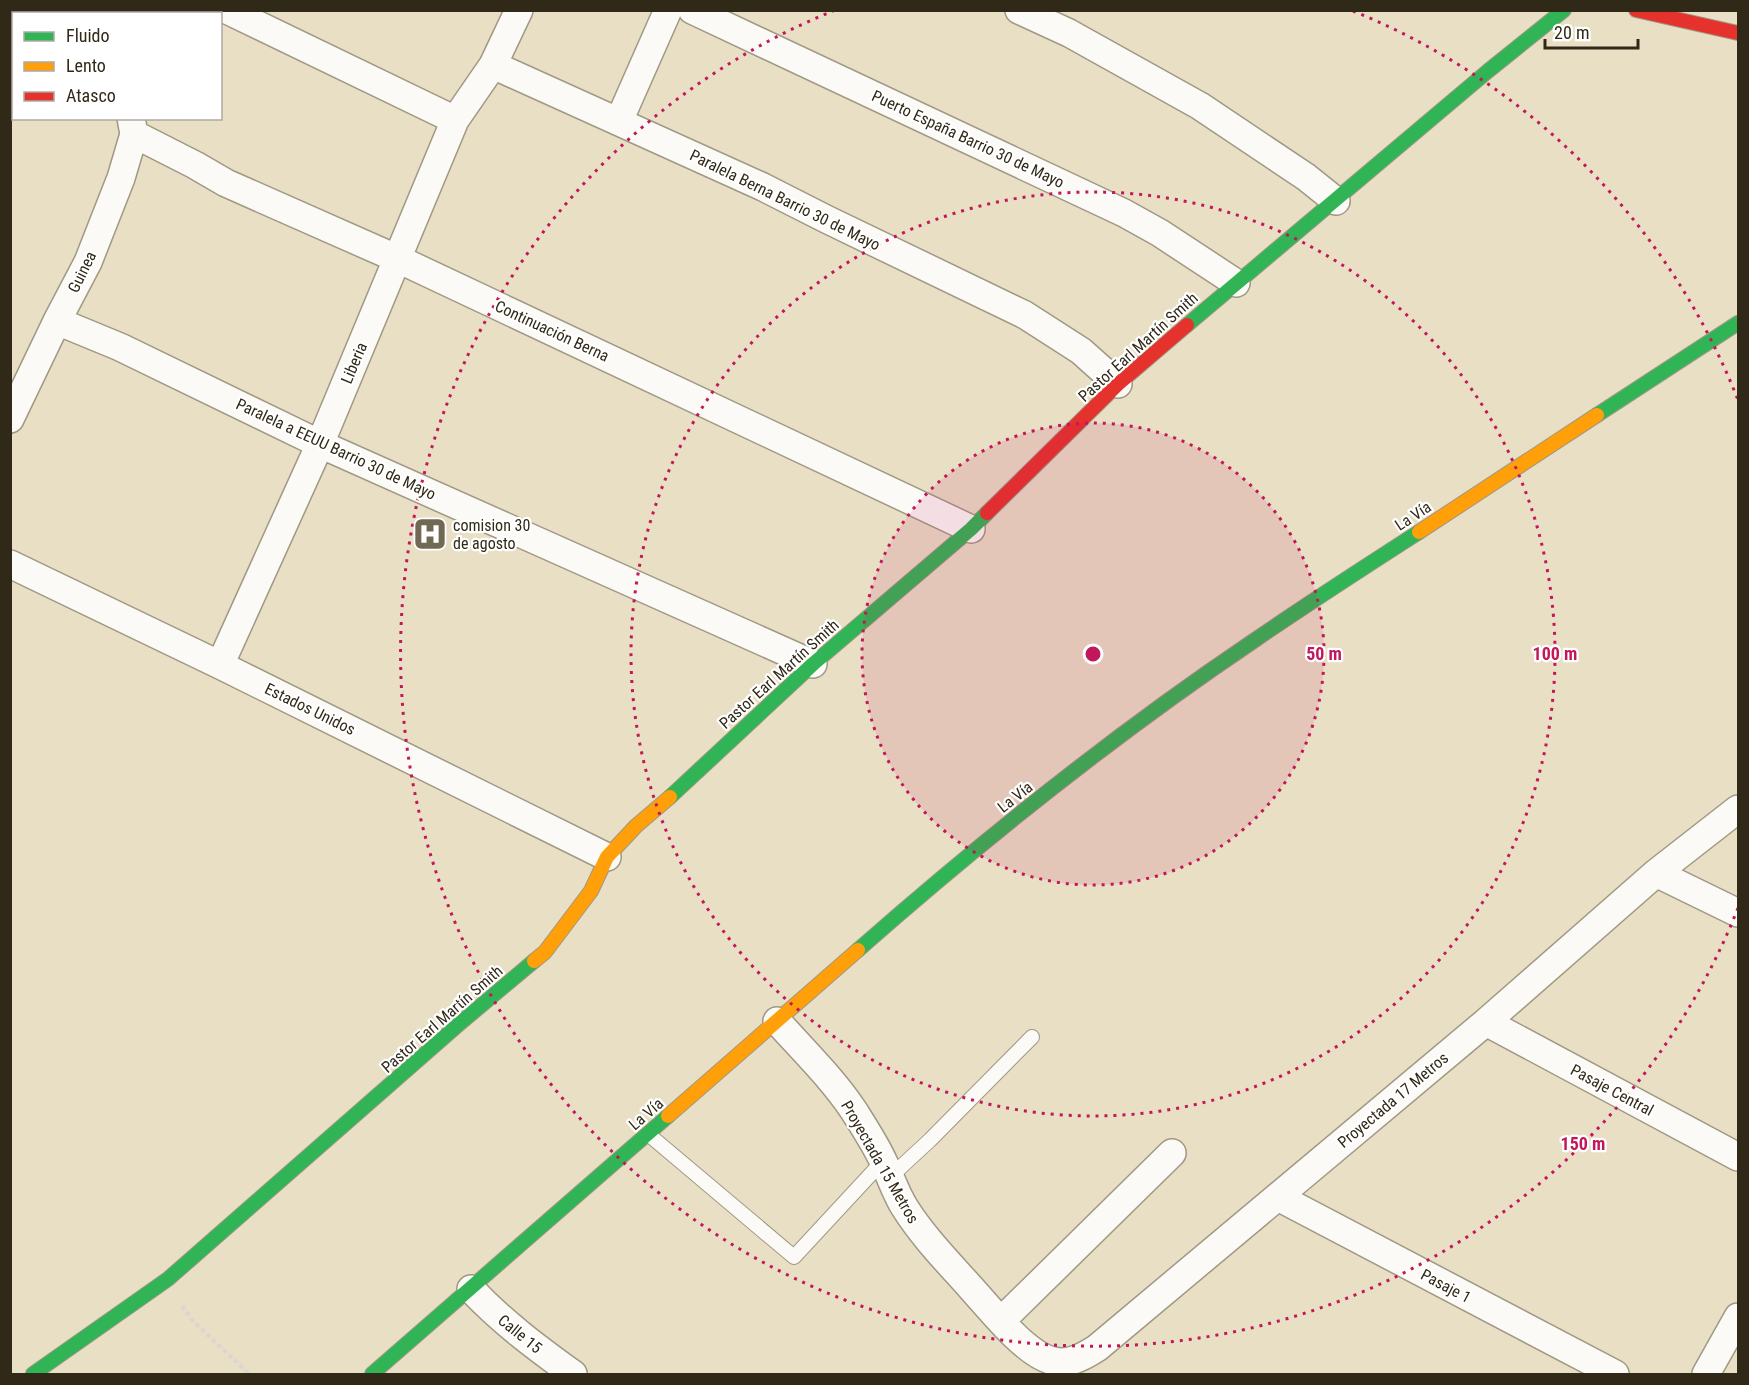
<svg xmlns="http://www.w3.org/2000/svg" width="1749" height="1385" font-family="'Roboto Condensed',sans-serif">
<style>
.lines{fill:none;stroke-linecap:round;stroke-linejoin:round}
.lane-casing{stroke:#9f9884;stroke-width:16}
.street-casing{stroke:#9f9884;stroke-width:30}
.fast-casing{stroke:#9f9884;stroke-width:16}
.slow-casing{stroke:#9f9884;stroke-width:16}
.jam-casing{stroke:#9f9884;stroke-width:16}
.path{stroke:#dbd7d0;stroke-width:4;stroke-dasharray:4.5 3;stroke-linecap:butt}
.lane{stroke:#fcfaf6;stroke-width:14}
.street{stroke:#fcfaf6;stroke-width:27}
.fast{stroke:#30b455;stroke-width:14}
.slow{stroke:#ff9f0a;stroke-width:14}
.jam{stroke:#e5322d;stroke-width:14}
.ring{fill:none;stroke:#c2185b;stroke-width:3;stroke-dasharray:3 6}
.labels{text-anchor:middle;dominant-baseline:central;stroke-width:4.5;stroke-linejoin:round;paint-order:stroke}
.street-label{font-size:16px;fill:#312917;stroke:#fff}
.poi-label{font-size:16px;fill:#312917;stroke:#fff;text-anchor:start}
.centre{fill:#c2185b;stroke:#fff;stroke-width:3}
.ring-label{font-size:18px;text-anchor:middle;font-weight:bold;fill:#c2185b;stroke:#fff;stroke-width:4.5;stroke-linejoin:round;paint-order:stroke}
</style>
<rect width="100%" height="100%" fill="#e9dfc5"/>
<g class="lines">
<defs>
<path id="lane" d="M648 1134 794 1257 883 1161
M890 1177 930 1140 1032 1037"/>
<path id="street" d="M227 10 455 120
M519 10 493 65 763 187 826 219 1025 315 1081 351 1118 384
M692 10 1124 213 1160 233 1236 283
M1019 10 1069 33 1200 106 1306 177 1336 201
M164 14 165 10
M619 121 668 10
M134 134 195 165 226 183 398 259 971 529
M57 321 120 347 320 444 813 664
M10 419 57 321 88 262 121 178 134 134 131 118
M10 564 220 665 607 857
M220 665 320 444 455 120 493 65
M1656 873 1738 913
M777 1021C803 1050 832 1078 854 1111 864 1127 876 1145 884 1163 891 1178 896 1194 905 1208 924 1238 949 1263 972 1289 991 1310 1024 1352 1050 1360 1067 1366 1083 1357 1097 1348L1486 1022 1656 873 1738 809
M1486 1022 1738 1157
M1278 1197 1615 1374
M471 1289C502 1322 537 1348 573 1374
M1001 1321 1172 1153
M1706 1374 1738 1317"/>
<path id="fast" d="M1187 325 1488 71 1564 10
M1597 415 1738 323
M670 797 813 664 971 529 987 513
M858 950C983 840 1114 735 1252 642 1307 604 1363 568 1419 532
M33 1374 168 1279 459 1024 534 961
M372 1374 668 1116"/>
<path id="slow" d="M1419 532 1597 415
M534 961 545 952 591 891 607 857 636 826 670 797
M668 1116 858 950"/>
<path id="jam" d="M1636 10 1738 33
M987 513 1118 384 1187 325"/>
</defs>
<use href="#lane" class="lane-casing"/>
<use href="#street" class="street-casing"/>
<use href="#fast" class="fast-casing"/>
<use href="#slow" class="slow-casing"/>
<use href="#jam" class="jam-casing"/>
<path class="path" d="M182 1306 194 1322 249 1374"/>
<use href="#lane" class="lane"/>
<use href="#street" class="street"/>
<use href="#fast" class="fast"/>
<use href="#slow" class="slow"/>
<use href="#jam" class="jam"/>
</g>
<circle cx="1093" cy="654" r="231" fill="#c2185b" fill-opacity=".12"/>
<g class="ring">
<circle cx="1093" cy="654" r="231"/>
<circle cx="1093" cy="654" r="462"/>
<path d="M1738 908A693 693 0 1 1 833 11M1353 11A693 693 0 0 1 1738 400"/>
</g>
<defs>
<symbol id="hospital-square" viewBox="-11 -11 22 22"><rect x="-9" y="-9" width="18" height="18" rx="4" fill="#716954" stroke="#fff"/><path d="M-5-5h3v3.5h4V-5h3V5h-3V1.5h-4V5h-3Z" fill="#fff"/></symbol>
</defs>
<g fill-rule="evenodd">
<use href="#hospital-square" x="411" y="515" width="38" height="38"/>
</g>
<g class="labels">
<g class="street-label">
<text transform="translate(968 139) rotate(25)">Puerto España Barrio 30 de Mayo</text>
<text transform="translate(785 200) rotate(26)">Paralela Berna Barrio 30 de Mayo</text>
<text transform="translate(82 272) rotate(-64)">Guinea</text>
<text transform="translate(552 331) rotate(25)">Continuación Berna</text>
<text transform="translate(1138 347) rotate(-42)">Pastor Earl Martín Smith</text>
<text transform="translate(354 363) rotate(-67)">Liberia</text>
<text transform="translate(336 449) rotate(25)">Paralela a EEUU Barrio 30 de Mayo</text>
<text transform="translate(1413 516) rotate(-33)">La Vía</text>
<text transform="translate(779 674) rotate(-42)">Pastor Earl Martín Smith</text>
<text transform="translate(310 709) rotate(26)">Estados Unidos</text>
<text transform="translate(1015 797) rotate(-38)">La Vía</text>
<text transform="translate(442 1019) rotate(-41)">Pastor Earl Martín Smith</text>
<text transform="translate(1612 1090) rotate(28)">Pasaje Central</text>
<text transform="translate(1393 1100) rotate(-40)">Proyectada 17 Metros</text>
<text transform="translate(646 1114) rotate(-41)">La Vía</text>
<text transform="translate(880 1162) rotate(60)">Proyectada 15 Metros</text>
<text transform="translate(1446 1286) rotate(28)">Pasaje 1</text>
<text transform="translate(520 1334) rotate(39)">Calle 15</text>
</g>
<g class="poi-label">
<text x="453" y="525">comision 30<tspan x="453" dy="18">de agosto</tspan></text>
</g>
</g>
<circle cx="1093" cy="654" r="9" class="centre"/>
<g class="ring-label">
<text x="1324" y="660">50 m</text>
<text x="1555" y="660">100 m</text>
<text x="1583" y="1150">150 m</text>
</g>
<rect width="1749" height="1385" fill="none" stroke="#312917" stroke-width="24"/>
<rect x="12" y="12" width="210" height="108" fill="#ffffff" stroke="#ada9a2" stroke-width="1.5"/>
<rect x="24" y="32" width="30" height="9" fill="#30b455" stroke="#ada9a2" stroke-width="1.5"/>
<text x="66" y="42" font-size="18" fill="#312917">Fluido</text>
<rect x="24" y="62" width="30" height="9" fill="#ff9f0a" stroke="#ada9a2" stroke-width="1.5"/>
<text x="66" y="72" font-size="18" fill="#312917">Lento</text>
<rect x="24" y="92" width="30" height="9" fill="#e5322d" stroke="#ada9a2" stroke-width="1.5"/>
<text x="66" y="102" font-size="18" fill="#312917">Atasco</text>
<path d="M1545 39v9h93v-9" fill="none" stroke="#312917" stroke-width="3"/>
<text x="1554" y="39" font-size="18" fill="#312917" stroke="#ffffff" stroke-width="4.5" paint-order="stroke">20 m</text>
</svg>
